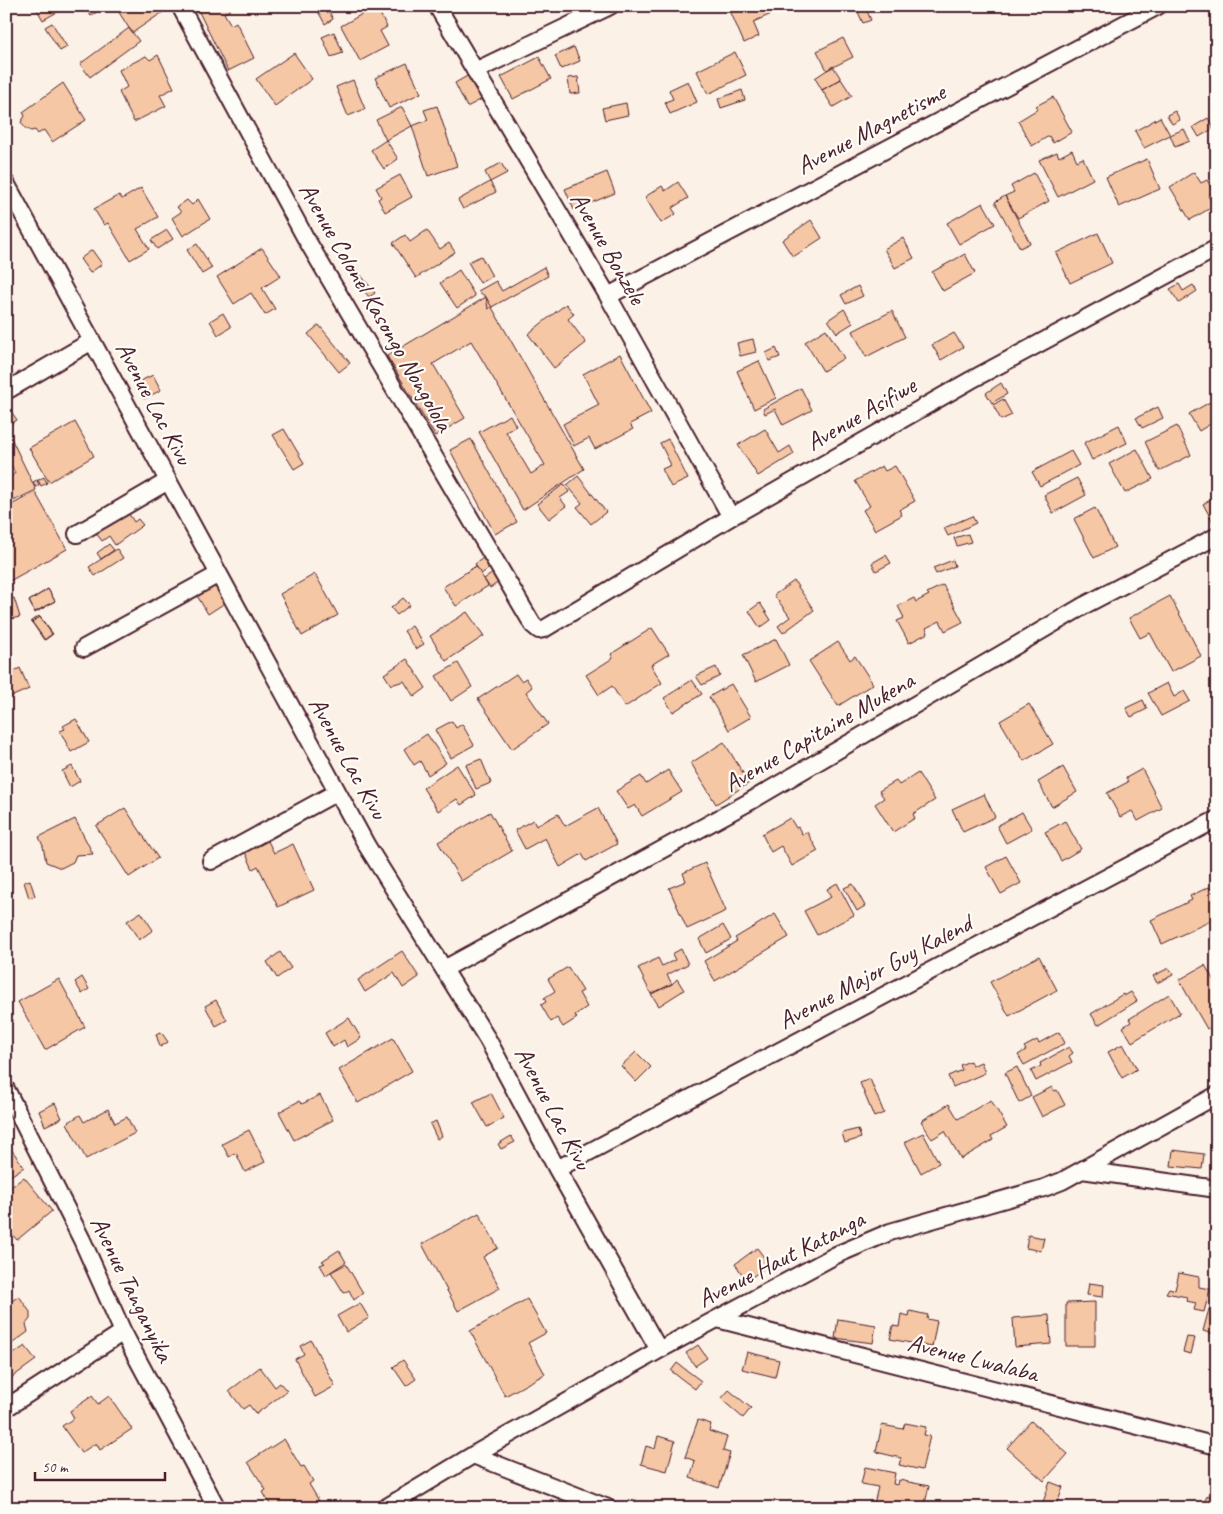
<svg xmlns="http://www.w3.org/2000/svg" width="1223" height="1514" font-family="Caveat,sans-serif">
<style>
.building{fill:#f6c7a5;stroke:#4a1f2b}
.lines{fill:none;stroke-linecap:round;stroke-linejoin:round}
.street-casing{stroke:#4a1f2b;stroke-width:20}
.street{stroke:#fdfcf7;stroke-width:16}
.labels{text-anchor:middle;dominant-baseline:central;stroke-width:4.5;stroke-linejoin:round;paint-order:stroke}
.street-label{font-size:25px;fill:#4a1f2b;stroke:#fdfcf7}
</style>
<rect width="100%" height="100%" fill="#fcf1e7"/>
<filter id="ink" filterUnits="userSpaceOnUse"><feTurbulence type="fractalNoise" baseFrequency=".02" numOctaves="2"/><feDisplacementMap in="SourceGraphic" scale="10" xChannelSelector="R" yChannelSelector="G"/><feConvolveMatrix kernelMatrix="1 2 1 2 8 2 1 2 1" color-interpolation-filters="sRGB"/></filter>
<g filter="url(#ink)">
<path class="building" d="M35 6H68L43 20Z
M90 6H95L98 11 91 16 86 9Z
M115 6H172L132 33Z
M196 6H229L230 10 224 13 231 25 236 22 254 58 228 71Z
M315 6H326L333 19 325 24Z
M376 6 387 27 380 31 388 46 360 61 341 26Z
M728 6H773L776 12 753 22 759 36 744 43Z
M866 9 871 20 863 23 858 12Z
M52 23 67 47 60 51 45 27Z
M129 28 139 41 90 77 80 64Z
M334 32 343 53 331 57 322 37Z
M843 38 853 57 827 70 817 51Z
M574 47 580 61 561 69 555 56Z
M735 52 746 75 708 94 697 71Z
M294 53 312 79 275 106 256 79Z
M158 55 174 88 160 95 166 106 134 122 119 92 127 87 119 70 146 56 150 60Z
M539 57 551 79 513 99 501 77Z
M407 63 421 93 389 108 375 78Z
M833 66 841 79 822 90 815 78Z
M469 75 482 99 467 107 455 83Z
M578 77 580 93 570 94 568 78Z
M841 79 852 96 833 107 822 90Z
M353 80 365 109 348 116 336 87Z
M688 81 697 102 670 114 665 102 673 99 669 90Z
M63 83 86 120 52 142 44 130 38 134 35 130 31 131 25 128 21 122 25 116 23 112Z
M742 90 745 100 721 108 718 99Z
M1053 97 1072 132 1053 143 1049 136 1032 146 1018 121 1038 109 1036 106Z
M626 103 628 115 605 120 602 108Z
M437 106 457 166 428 176 412 126 428 120 424 110Z
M402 107 412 126 386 140 376 120Z
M1175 111 1180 120 1172 124 1167 115Z
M1160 117 1170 135 1144 148 1135 131Z
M1208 118 1214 128 1199 137 1193 127Z
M1184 129 1190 141 1175 147 1170 135Z
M386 140 398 159 384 169 371 150Z
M1072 150 1077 161 1083 158 1093 179 1058 197 1039 160 1057 152 1059 157Z
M1147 159 1160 189 1119 207 1106 177Z
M501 163 507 173 490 182 485 172Z
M607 172 615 193 574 210 565 189Z
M1194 172 1201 183 1207 180 1214 192 1208 196 1214 206 1190 220 1170 187Z
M1034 173 1049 201 1018 218 1005 196 1014 192 1011 186Z
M400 175 412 197 385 212 378 199 381 197 376 188Z
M490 182 496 192 463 209 458 200Z
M678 182 688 198 672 208 676 214 661 223 645 197 662 186 665 191Z
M141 188 158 217 137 229 149 249 130 260 108 223 104 225 94 209 119 195 122 199Z
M1005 196 1030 243 1020 248 995 202Z
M198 199 210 219 183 236 172 218 181 212 177 207 187 200 192 205Z
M983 203 995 224 959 244 947 223Z
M811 220 822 238 793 257 782 240Z
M167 230 173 239 157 249 151 240Z
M427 230 440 249 449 243 455 252 416 278 393 243 405 235 410 242Z
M1098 233 1112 263 1070 283 1056 253Z
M903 238 914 258 895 268 884 249Z
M197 244 212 268 202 274 187 250Z
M262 248 281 276 262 288 275 309 265 315 251 293 234 304 217 277Z
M92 250 102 264 90 273 80 259Z
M965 254 975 273 943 291 932 272Z
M481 256 492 276 480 283 468 262Z
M544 267 548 276 488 309 486 297 478 291 496 281 502 291Z
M356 269 375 293 369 297 351 274Z
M459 270 475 296 457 308 440 283Z
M1179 284 1183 291 1193 285 1197 291 1179 303 1170 289Z
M858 286 863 296 846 304 841 295Z
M486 297 584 469 523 510 479 432 510 415 516 426 506 432 531 474 545 465 471 341 433 364 465 418 435 436 387 356Z
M566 304 574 314 568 319 586 343 554 368 528 334Z
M844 309 853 323 837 333 828 320Z
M892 311 905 337 866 357 853 331Z
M223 313 231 327 218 335 210 321Z
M319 325 350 363 339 372 308 334Z
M826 329 844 358 823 371 805 342Z
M954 333 963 347 941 360 932 345Z
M753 339 756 352 740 356 737 343Z
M776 348 780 357 769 361 766 353Z
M620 354 651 413 630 424 633 429 595 449 589 438 574 446 563 424 599 405 583 374Z
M759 361 776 398 754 409 737 371Z
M153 375 161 390 144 399 136 383Z
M1001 383 1007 394 992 403 986 393Z
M801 388 812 410 783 425 775 409 765 414 763 409Z
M1217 398V420L1199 431 1189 414Z
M1003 399 1012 415 1001 420 993 405Z
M6 404 17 420 7 426 6 425Z
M1158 407 1163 418 1142 428 1136 418Z
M75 422 94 456 49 482 29 448Z
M1119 425 1127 443 1092 460 1084 443Z
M1177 426 1191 455 1159 471 1145 442Z
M284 429 304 463 294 469 273 435Z
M765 429 779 453 790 446 794 454 758 476 738 445Z
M11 438 36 490 7 504 6 479 7 480 15 473 6 455V441Z
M471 439 517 522 495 534 450 450Z
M668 439 688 479 671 487 662 469 671 465 660 443Z
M1137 449 1153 479 1125 493 1109 464Z
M1071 451 1079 465 1040 486 1032 472Z
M882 466 885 471 895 466 915 501 899 510 902 515 875 530 863 510 870 506 855 481Z
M578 476 606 512 591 524 577 507 582 503 567 485Z
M44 477 47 483 41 486 38 480Z
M1077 478 1086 495 1053 513 1044 495Z
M37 480 39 485 35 487 33 482Z
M564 484 569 492 560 498 566 506 549 519 537 504Z
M35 492 67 549 6 583V508Z
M1217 496V520L1213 522 1203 504Z
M1095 508 1115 547 1094 558 1074 519Z
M127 511 134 522 138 519 143 525 115 545 109 536 102 541 96 533Z
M972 516 976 523 948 536 944 528Z
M968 534 971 542 957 546 954 538Z
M109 544 114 550 101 559 97 553Z
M117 549 123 558 95 576 89 567Z
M886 555 891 563 876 571 872 563Z
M483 558 490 568 481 574 475 564Z
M953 560 955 566 936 574 933 568Z
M476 566 488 586 456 606 443 587Z
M493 573 499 582 490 588 484 579Z
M315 574 338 615 302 636 280 594Z
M794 581 814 610 783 633 778 626 790 617 774 595Z
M216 582 228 601 208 614 196 594Z
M943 585 963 622 945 631 940 621 926 628 928 633 909 643 897 621 904 618 898 606 914 598 916 602 929 595 927 593Z
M48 589 55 601 35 612 29 601Z
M48 589 55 601 35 613 29 601Z
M1170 596 1201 656 1171 672 1150 633 1140 638 1129 618Z
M14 598 20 617 6 620V600Z
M403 598 410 605 397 615 391 608Z
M760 603 771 620 760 628 749 611Z
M467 612 484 636 446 661 430 636Z
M39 616 52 634 44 640 31 621Z
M40 617 53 634 45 640 32 622Z
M412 626 424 644 416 649 404 631Z
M652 628 669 654 651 665 662 683 625 707 612 686 599 695 586 675 613 658 611 654Z
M776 639 789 665 756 682 743 655Z
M838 642 850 660 855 656 873 684 838 706 809 661Z
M407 659 426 688 414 697 404 681 391 685 384 674Z
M458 663 472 687 451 701 436 676Z
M716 667 720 676 702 685 696 676Z
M20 668 29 689 6 699V681L11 679 8 674Z
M516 674 521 681 526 678 532 687 526 692 548 724 512 749 478 699Z
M692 680 702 694 673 712 664 698Z
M1167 683 1174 697 1184 691 1190 701 1161 716 1148 693Z
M731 684 751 717 729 730 709 697Z
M1143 700 1147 709 1131 717 1126 708Z
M1029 704 1053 744 1024 761 1000 721Z
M76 719 89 742 71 752 60 731 65 729 63 726Z
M452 721 456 728 462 724 474 745 451 758 435 730Z
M427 734 446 763 428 775 420 761 414 765 404 749Z
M724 742 749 783 716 804 691 763Z
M481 759 491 783 476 789 466 765Z
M457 765 476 795 461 805 457 799 438 811 423 788Z
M72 766 80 781 70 787 62 771Z
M1063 767 1077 792 1052 807 1038 782Z
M1142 769 1162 808 1138 821 1132 811 1120 817 1107 793 1128 782 1126 778Z
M668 770 682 792 642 816 635 805 628 809 616 791 641 776 646 784Z
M918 773 935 800 913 814 915 818 893 832 875 804 884 798 879 791 896 781 899 785Z
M984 794 995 817 963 832 952 809Z
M125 808 158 858 129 877 96 826Z
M598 808 617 844 586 861 582 854 560 867 545 838 525 849 515 830 533 820 536 826 558 814 565 826Z
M490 812 512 851 461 881 438 842Z
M1022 812 1032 829 1006 843 997 826Z
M790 818 796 828 798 827 802 834 807 832 818 851 792 866 781 846 771 852 762 834Z
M75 819 93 854 76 855 73 862 61 868 46 862 43 846 39 837Z
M1065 821 1081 849 1061 861 1045 832Z
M268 841 274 853 293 844 314 890 278 907 258 866 253 869 245 852Z
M1006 856 1021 883 1001 894 986 867Z
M705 863 726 911 687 929 669 888 686 881 683 873Z
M30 880 35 896 29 898 24 882Z
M837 883 854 915 817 935 804 911 831 897 827 889Z
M853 884 865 906 857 911 844 888Z
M1209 887 1211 892 1217 890V918L1162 944 1151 920 1192 900 1190 896Z
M141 912 153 930 139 940 127 921Z
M775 914 789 937 715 981 704 961 737 941 735 938Z
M723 925 731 939 706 953 699 939Z
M681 949 688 964 667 975 672 984 651 994 638 968 658 958 662 966 675 960 672 954Z
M402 951 419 977 403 988 394 973 365 992 358 980Z
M280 952 291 968 277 978 267 962Z
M1039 956 1057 990 1009 1016 990 982Z
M1205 965 1217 986V1023L1207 1029 1179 980Z
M568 967 583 991 579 993 587 1007 575 1015 577 1018 563 1027 557 1018 551 1022 541 1005 546 1002 544 998 555 991 548 979Z
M1169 968 1173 975 1157 983 1153 976Z
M82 977 89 989 82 994 75 982Z
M59 979 85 1027 45 1050 18 1002Z
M677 979 684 990 659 1006 651 994 672 984Z
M1131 992 1137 1001 1098 1025 1091 1014 1123 994 1124 996Z
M1169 994 1180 1013 1132 1042 1123 1027 1131 1022 1129 1019Z
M216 1000 227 1020 216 1026 205 1006Z
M349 1018 361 1038 347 1047 344 1040 333 1047 325 1033Z
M161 1032 168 1042 160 1047 156 1034Z
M1059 1032 1065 1043 1024 1065 1018 1055 1026 1050 1024 1047 1037 1040 1039 1043Z
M393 1038 412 1071 358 1103 339 1070Z
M1123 1044 1137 1069 1122 1078 1108 1052Z
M1069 1047 1073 1053 1069 1056 1072 1062 1036 1081 1031 1071 1041 1066 1040 1063Z
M636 1052 651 1067 636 1082 621 1066Z
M970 1061 972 1066 981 1062 985 1073 953 1087 948 1076 962 1070 960 1065Z
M1017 1067 1031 1096 1019 1103 1005 1073Z
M870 1079 884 1113 874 1117 860 1083Z
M1052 1087 1054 1091 1057 1090 1065 1105 1042 1117 1032 1097Z
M491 1093 504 1118 487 1127 473 1102Z
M320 1095 333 1120 294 1140 279 1112 299 1101 302 1104Z
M991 1100 1007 1127 991 1136 993 1140 961 1159 945 1131 932 1139 921 1121 949 1104 958 1119Z
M55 1103 62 1118 45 1126 39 1111Z
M108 1109 115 1123 127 1117 135 1133 86 1159 67 1123 80 1115 84 1122Z
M436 1121 442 1136 437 1139 430 1124Z
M858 1129 861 1138 845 1143 842 1133Z
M249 1130 265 1162 245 1172 236 1153 229 1157 222 1144Z
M923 1133 939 1163 921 1173 905 1142Z
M511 1136 515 1142 501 1149 498 1144Z
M6 1142 24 1167 6 1179Z
M1173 1150 1204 1154 1202 1169 1171 1166Z
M24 1177 52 1211 17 1240 11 1233 6 1237V1191Z
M479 1213 498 1248 483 1257 500 1288 458 1311 422 1244Z
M1028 1235 1044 1238 1041 1251 1026 1248Z
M757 1248 769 1264 747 1281 735 1264Z
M339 1250 346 1262 326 1275 320 1265 325 1263 322 1261Z
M346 1264 363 1293 354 1300 349 1290 344 1293 331 1272Z
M1179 1273 1199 1277V1287L1210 1289 1204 1312 1194 1310 1196 1303 1186 1301 1187 1297 1166 1293 1169 1288 1175 1290Z
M1089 1283 1104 1285 1103 1297 1087 1295Z
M19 1296 30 1312V1319L26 1324 28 1332 6 1348V1305Z
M527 1299 546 1333 528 1343 545 1374 505 1396 470 1331Z
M1095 1302V1346H1066V1303Z
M360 1303 369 1318 346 1332 337 1316Z
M1209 1309 1217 1310V1335L1203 1331Z
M910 1311 928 1315 927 1319 937 1321 932 1347 890 1339 893 1326 899 1327 901 1314 909 1316Z
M1049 1315 1051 1344 1015 1347 1013 1318Z
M838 1319 876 1325 873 1343 835 1338Z
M1187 1337 1195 1338 1191 1354 1183 1352Z
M311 1340 335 1386 315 1397 295 1359 304 1354 300 1346Z
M698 1345 707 1358 695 1366 686 1353Z
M25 1346 36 1360 11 1378 6 1373V1359Z
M747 1352 779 1360 775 1377 742 1369Z
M403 1360 416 1379 406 1386 393 1367Z
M677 1363 701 1381 695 1389 671 1371Z
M260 1367 275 1387 280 1383 287 1391 256 1414 249 1405 243 1409 229 1391Z
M729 1390 751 1408 743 1418 721 1399Z
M92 1396 98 1404 109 1396 132 1429 100 1450 96 1443 81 1453 62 1426 74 1418 70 1411Z
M698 1420 711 1424 709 1431 727 1437 723 1451 730 1453 719 1488 690 1478 695 1461 685 1457Z
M1031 1421 1068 1454 1044 1481 1007 1448Z
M905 1423 926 1427 924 1435 930 1436 922 1470 899 1465 901 1458 876 1452 882 1425 903 1429Z
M658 1436 675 1441 667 1471 641 1464 646 1446 655 1449Z
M284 1439 301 1467 304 1466 313 1481 309 1484 319 1501 308 1508H272L263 1492 266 1490 248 1462Z
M865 1467 895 1473 893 1484 898 1485 899 1480 929 1486 924 1508H895L874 1504 878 1487 861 1484Z
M1050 1482 1063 1487 1055 1508H1041Z
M1208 1495 1214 1499 1208 1508H1200Z
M551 1499 563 1508H545Z"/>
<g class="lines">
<defs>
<path id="street" d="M180 6 305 237 533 625 539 630 544 629 731 517 971 380 1217 248
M437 6 608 296 731 517
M475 71 610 6
M6 183 367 846 488 1040 557 1169 659 1350
M608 296 1158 6
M6 391 92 341
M77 534 168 481
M84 648 219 574
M211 861 337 792
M444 969 749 802 1085 605 1217 536
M6 1089 82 1240 123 1332 217 1508
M557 1169 1217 819
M1082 1170 1217 1189
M717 1319 1217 1446
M6 1408 123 1332
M473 1455 608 1508
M385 1508 473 1455 659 1350 836 1255 890 1232 1044 1188 1062 1181 1217 1095"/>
</defs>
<use href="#street" class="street-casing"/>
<use href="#street" class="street"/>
</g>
</g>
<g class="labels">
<g class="street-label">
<text transform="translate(871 129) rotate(-28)">Avenue Magnetisme</text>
<text transform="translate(608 248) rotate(60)">Avenue Bonzele</text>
<text transform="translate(376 307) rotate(60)">Avenue Colonel Kasongo Nongolola</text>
<text transform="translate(154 403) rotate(62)">Avenue Lac Kivu</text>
<text transform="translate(861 414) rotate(-30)">Avenue Asifiwe</text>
<text transform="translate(819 732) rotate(-30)">Avenue Capitaine Mukena</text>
<text transform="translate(348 758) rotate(61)">Avenue Lac Kivu</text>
<text transform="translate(875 972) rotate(-28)">Avenue Major Guy Kalend</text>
<text transform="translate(553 1108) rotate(62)">Avenue Lac Kivu</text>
<text transform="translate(781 1259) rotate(-27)">Avenue Haut Katanga</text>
<text transform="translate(132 1289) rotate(64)">Avenue Tanganyika</text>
<text transform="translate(973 1358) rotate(14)">Avenue Lwalaba</text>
</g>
</g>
<rect width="1223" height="1514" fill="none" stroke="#fdfcf7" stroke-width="25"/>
<rect x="12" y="12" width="1198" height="1489" fill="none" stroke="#4a1f2b" stroke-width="2" filter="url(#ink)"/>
<path d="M35 1472v8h130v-8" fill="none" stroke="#4a1f2b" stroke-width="2.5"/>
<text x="42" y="1472" font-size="15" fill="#4a1f2b" stroke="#fdfcf7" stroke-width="4" paint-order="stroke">50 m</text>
</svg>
